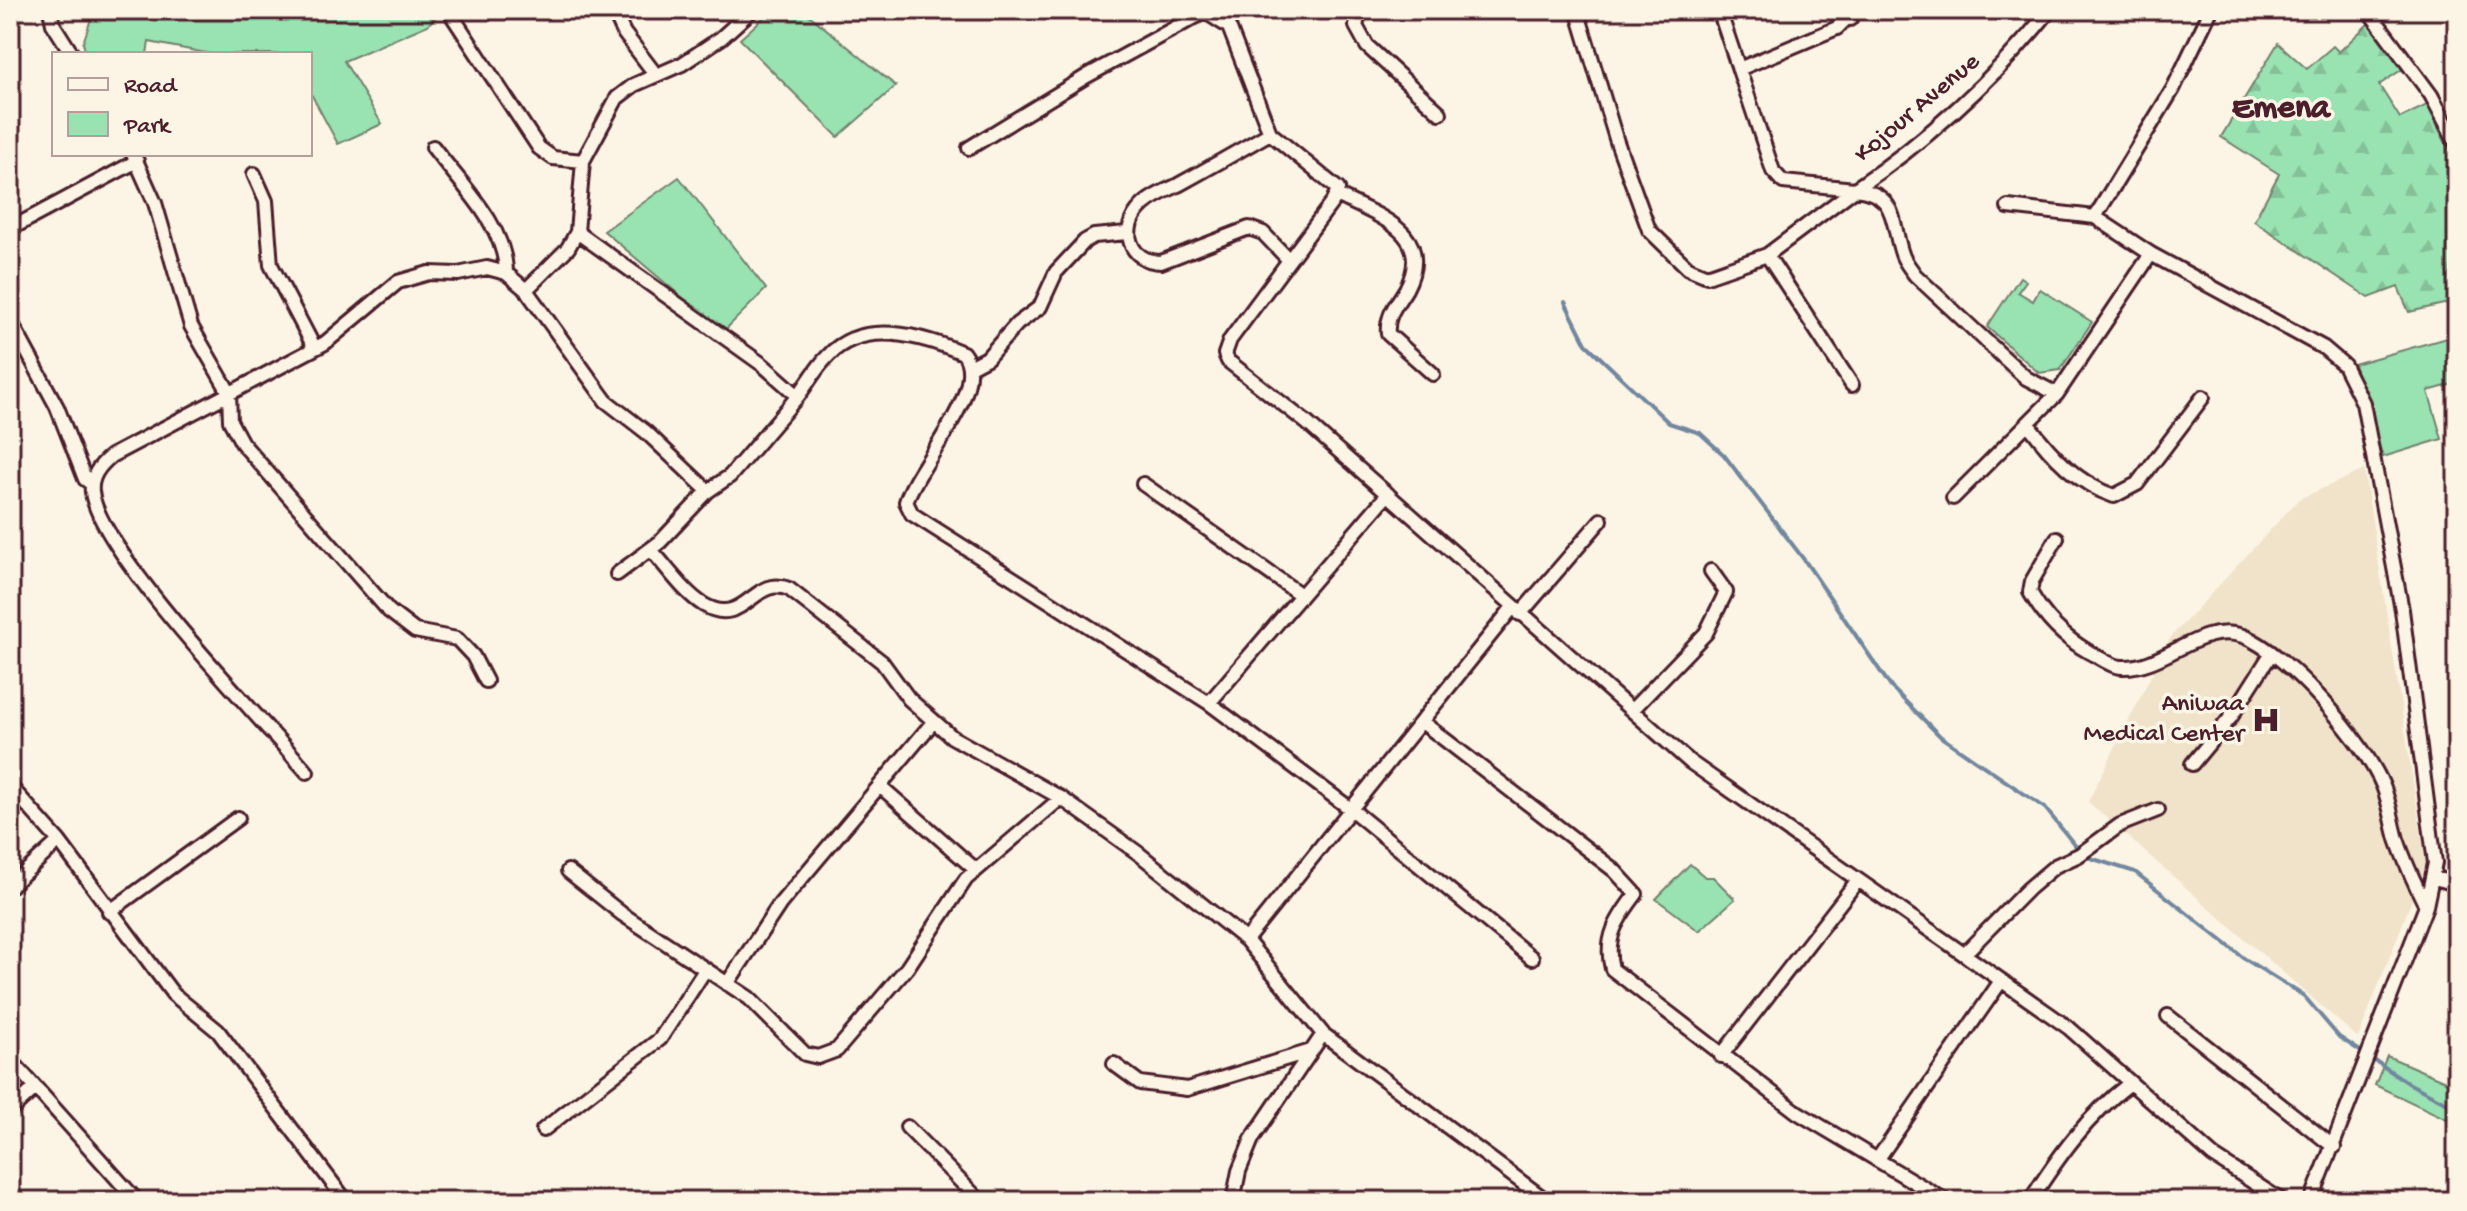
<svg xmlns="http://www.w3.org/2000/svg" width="2467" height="1211" font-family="'Gochi Hand',sans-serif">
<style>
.built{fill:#f0e3ca}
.green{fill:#99e2b1;stroke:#72806e;stroke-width:2}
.forest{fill:url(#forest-firs);stroke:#72806e;stroke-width:2}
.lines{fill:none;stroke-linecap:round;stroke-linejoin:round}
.stream{stroke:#72879f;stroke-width:4}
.minor-casing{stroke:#4a1f2b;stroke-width:18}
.minor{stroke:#fcf5e5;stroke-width:12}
.labels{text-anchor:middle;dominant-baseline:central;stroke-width:7;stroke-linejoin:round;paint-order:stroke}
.street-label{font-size:26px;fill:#4a1f2b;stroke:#fcf5e5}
.poi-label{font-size:26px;fill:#4a1f2b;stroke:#fcf5e5;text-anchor:end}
.district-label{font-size:34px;font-weight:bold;fill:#4a1f2b;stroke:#fcf5e5}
</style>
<defs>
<pattern id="forest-firs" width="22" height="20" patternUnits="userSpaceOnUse" patternTransform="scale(2)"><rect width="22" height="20" fill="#99e2b1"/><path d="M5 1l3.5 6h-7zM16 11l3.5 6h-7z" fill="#85c198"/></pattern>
</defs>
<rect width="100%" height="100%" fill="#fcf5e5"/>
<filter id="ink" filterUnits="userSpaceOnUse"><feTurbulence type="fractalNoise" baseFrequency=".0125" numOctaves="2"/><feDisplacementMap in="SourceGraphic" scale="16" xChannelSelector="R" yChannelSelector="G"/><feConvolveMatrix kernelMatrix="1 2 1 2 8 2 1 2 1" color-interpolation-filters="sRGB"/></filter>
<g filter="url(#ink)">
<path class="built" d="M2364 470 2426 864 2358 1038 2088 802 2170 638 2299 499Z"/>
<path class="green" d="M94 10H442L428 25 344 61 382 124 338 144 310 92V54H211L149 42 147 54H86L83 43Z
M772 10H803L896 86 838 137 740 39Z
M679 177 766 289 723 332 604 231Z
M2020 277 2026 281 2018 292 2033 301 2040 289 2092 322 2060 370 2039 373 1987 327Z
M2457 335V383L2428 391 2442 439 2383 457 2354 364Z
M1690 864 1705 877H1713L1735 899 1699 931 1656 899Z
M2387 1056 2457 1086V1124L2375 1085Z"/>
<path class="forest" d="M2370 22 2404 68 2379 85 2400 118 2427 105 2457 166V301L2409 312 2398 287 2369 298 2254 221 2279 174 2221 137 2278 43 2307 69 2333 46 2339 52Z"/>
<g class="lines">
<path class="stream" d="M1565 302 1586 344 1669 423 1700 433 1724 455 1805 561 1891 687 1941 737 2045 808 2078 849
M2084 856 2135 872 2245 959 2304 996 2339 1037 2410 1084 2457 1108"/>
<defs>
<path id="minor" d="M50 10 53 24 72 54
M453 10V17L539 148 553 158 583 161
M613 10 624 33 656 75
M752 10 721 38 682 64 634 85 617 98 583 161 577 232 763 365 798 396C808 383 816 368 828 356 863 318 923 336 963 353 991 388 916 466 906 502L912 514 1209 703 1352 810 1532 958
M1202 10 1229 27 1270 133 1338 189 1333 201 1230 340 1225 354 1228 361 1307 423 1690 762 2069 1028 2213 1156 2282 1201
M1360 10 1356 26 1367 46 1440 113
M1577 10 1617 142 1649 230 1688 268 1707 276 1767 255 1855 189C1898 194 1891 222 1902 254 1904 261 1911 269 1915 275L2026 378 2057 394
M1719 10 1773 171 1783 182 1855 189C1929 139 1994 79 2050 10
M1828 10 1850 19
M2368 10 2431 95 2457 144
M1739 69 1837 28 1855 10
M1270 133C1239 151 1209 168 1178 185 1166 191 1150 197 1141 207 1119 229 1129 262 1161 262L1249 228 1263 233 1288 259
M433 147C460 183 506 226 506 273
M969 148 1087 76 1206 11
M133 154 155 203 191 326 229 392 230 421 242 443 389 611 415 631 457 639 473 656 486 681
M254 174 266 201 271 265 314 347
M1337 195C1377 216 1436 232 1406 289 1397 304 1386 315 1388 334L1433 374
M2008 207 2095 217
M10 229 137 161
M577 232 568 248 526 290 606 401 646 432 708 491 730 476 798 396
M2151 254 2095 217 2173 89 2211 10
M1767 255 1852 385
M10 320 57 407 85 479 92 484
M970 367 987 358 1017 324 1040 307 1056 272 1085 241 1094 236 1127 233
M2029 425C2051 455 2078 484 2114 496L2137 484 2203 397
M1143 484 1301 595
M1953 498 2057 394 2151 254 2324 348 2344 365 2363 403 2402 610 2435 863 2426 906 2311 1201
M2057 538 2032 581 2030 592C2044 617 2064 638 2089 652 2099 657 2112 667 2122 667 2165 669 2200 621 2243 636 2288 653 2365 742 2383 786 2390 803 2392 822 2397 839 2405 863 2415 884 2426 906
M651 550C667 567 684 593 704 605 745 629 754 574 789 589L882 662 909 699 952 737 1061 798 1138 853 1246 940 1323 1034 1547 1201
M617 574 660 542 708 491
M1520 614 1601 520
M1209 703 1388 494
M1633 709 1706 633 1726 592 1711 571
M1422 722 1614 870 1636 894C1617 919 1604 938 1612 969L1797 1112 1946 1201
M2192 764 2231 717 2271 654
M307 772C262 720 98 550 92 492 90 477 100 465 111 456L325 343 398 282 429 273 458 274 487 268 506 273 526 290
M10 786 59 841 173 994 218 1031 346 1201
M880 786 976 870
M568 871 622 914 749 998 805 1054 818 1057 837 1050 907 968 966 879 1061 798
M2434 878 2457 884
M10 886 59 841
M109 912 238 818
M1246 940 1513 607
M1964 954 2028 889 2055 866 2079 855 2120 825 2158 810
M727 984 780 904 934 721
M2168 1016 2334 1147
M1721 1056 1858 880
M10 1059 137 1201
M1114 1064 1140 1083 1187 1089 1311 1051
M10 1111 34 1089
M907 1127 980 1201
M543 1130 660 1039 705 970
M1877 1160 2001 981
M1233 1201 1239 1171 1252 1139 1323 1034
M2030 1201C2058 1157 2087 1116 2129 1084"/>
</defs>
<use href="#minor" class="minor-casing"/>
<use href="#minor" class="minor"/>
</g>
</g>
<defs>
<symbol id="hospital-bare" viewBox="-9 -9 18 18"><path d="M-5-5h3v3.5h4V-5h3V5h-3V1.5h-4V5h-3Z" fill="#4a1f2b" stroke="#fcf5e5" stroke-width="2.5" paint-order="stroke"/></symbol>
</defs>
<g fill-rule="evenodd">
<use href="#hospital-bare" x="2246" y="700" width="40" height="40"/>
</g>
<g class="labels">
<g class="street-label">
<text transform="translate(1918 109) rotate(-40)">Kojour Avenue</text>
</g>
<g class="poi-label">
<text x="2244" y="705">Aniwaa<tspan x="2244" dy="30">Medical Center</tspan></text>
</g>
<g class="district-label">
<text x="2281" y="110">Emena</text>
</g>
</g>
<rect width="2467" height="1211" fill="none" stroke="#fcf5e5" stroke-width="40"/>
<rect x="20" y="20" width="2427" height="1171" fill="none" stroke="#4a1f2b" stroke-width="3" filter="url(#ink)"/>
<rect x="52" y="52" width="260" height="104" fill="#fcf5e5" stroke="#b59f9b" stroke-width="2"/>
<rect x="68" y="78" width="40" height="12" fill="#fcf5e5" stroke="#b59f9b" stroke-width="2"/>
<text x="124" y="92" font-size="24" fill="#4a1f2b">Road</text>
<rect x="68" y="112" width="40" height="24" fill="#99e2b1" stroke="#b59f9b" stroke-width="2"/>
<text x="124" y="132" font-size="24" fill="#4a1f2b">Park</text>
</svg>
